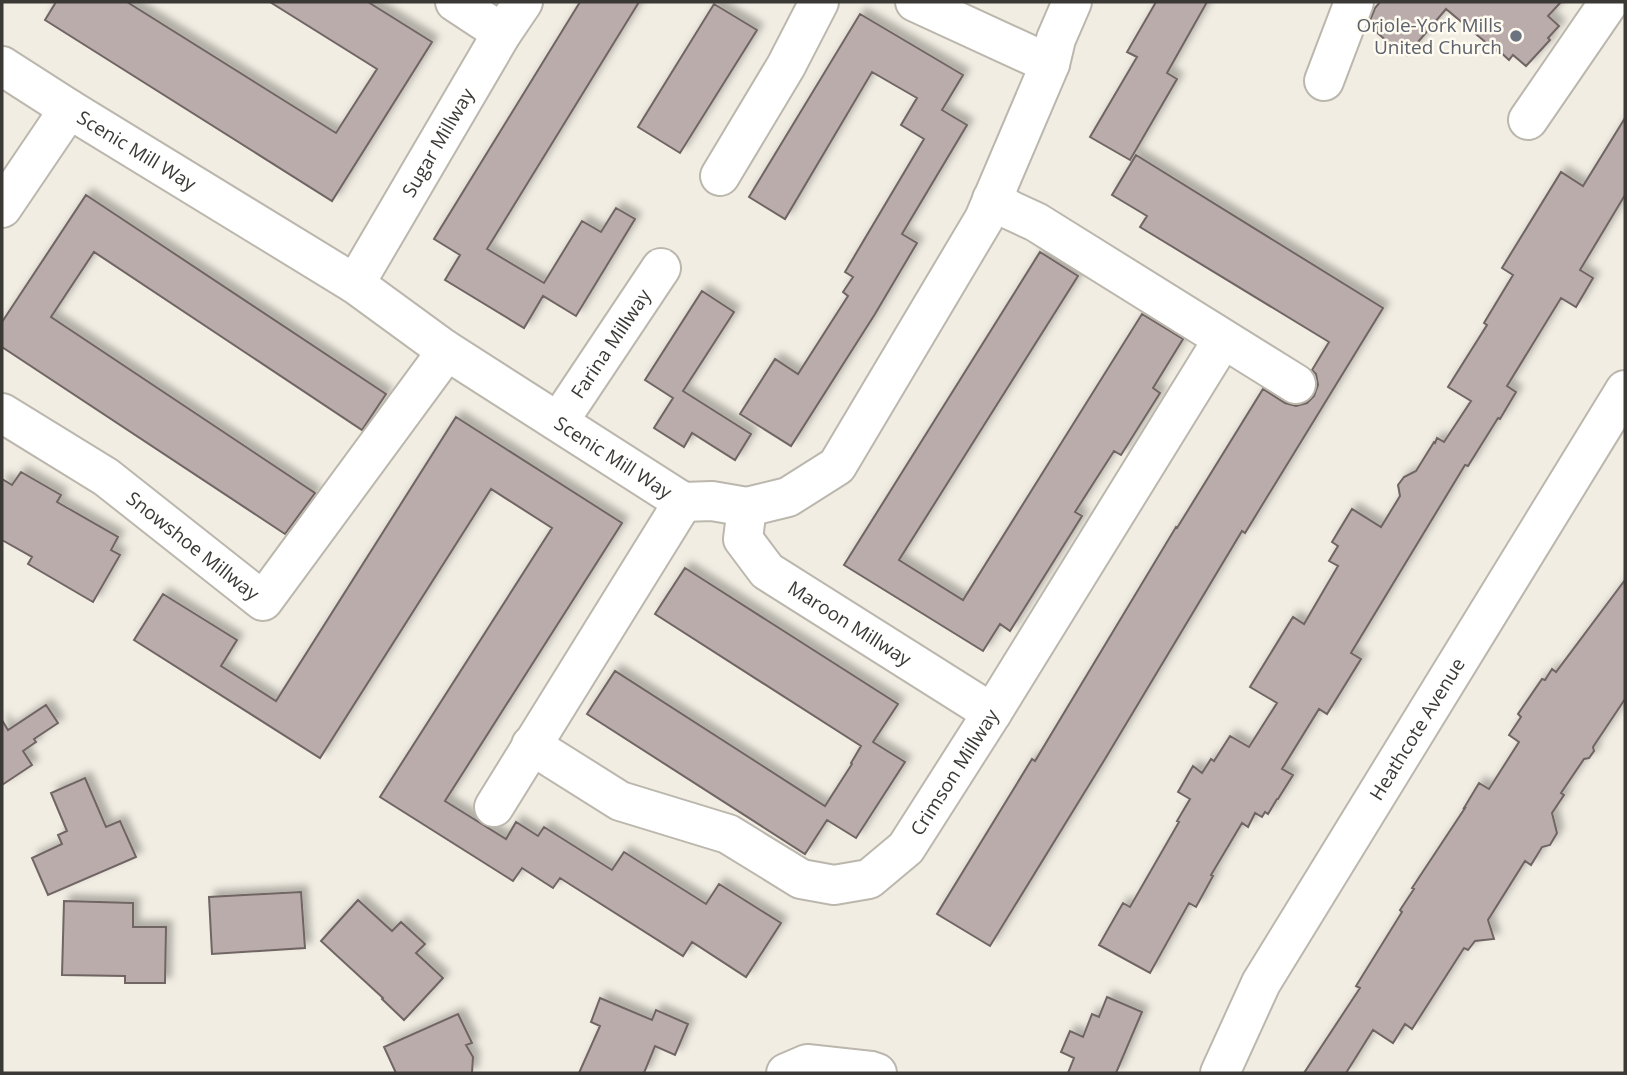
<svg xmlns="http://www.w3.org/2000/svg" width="1627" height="1075" font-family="'Open Sans',sans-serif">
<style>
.building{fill:#b9acab;stroke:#706564;stroke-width:2;filter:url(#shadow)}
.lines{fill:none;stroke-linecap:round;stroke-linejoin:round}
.minor-casing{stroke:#bbb7ad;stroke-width:42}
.minor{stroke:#fff;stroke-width:38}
.worship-dot{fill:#6b7280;stroke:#fffbf0;stroke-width:2.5}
.labels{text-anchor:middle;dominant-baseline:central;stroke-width:5;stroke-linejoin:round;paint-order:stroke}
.worship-label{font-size:19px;fill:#5b616d;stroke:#fffbf0;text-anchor:end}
.street-label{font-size:19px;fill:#3a3935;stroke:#fffbf0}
</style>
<defs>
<filter id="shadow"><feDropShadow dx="6" dy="-6" stdDeviation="3.5" flood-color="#0004"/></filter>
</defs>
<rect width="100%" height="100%" fill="#f1ede3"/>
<path class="building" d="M56 2H127L336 133 377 69 270 2H368L432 42 332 201 45 20Z
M580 2H639L487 249 544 283 582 221 601 232 616 208 635 219 576 316 543 296 524 328 445 280 460 255 434 239Z
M1156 2H1207L1167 73 1177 79 1130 160 1090 137 1137 57 1127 52Z
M1380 2H1561L1548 16 1559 26 1548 38 1550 40 1526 66 1513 55 1509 60 1497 49 1496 51 1446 9 1407 55 1397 47 1396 49 1368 25 1375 8Z
M714 4 757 30 680 153 638 127Z
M860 14 963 75 942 110 967 125 902 234 917 243 875 314 791 446 740 414 775 359 798 374 848 296 843 292 853 277 845 272 924 139 901 125 917 98 872 72 785 219 749 197Z
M1625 118V195L1580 270 1593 278 1576 307 1561 298 1507 386 1516 392 1500 419 1498 418 1468 466 1465 465 1351 653 1361 659 1327 714 1319 709 1282 769 1293 775 1278 799H1277L1268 814 1265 812 1262 817 1255 813 1248 827 1242 823 1211 875 1213 876 1196 907 1189 903 1150 973 1099 945 1123 903 1130 907 1179 822 1177 821 1190 799 1178 792 1193 766 1202 773 1211 759 1214 761 1230 736 1249 747 1277 703 1250 687 1293 617 1304 624 1338 566 1329 561 1338 546 1332 542 1352 509 1381 527 1400 496 1398 485 1404 477 1416 471 1434 442 1435 443 1437 438 1444 442 1471 401 1448 387 1487 325 1484 323 1513 275 1502 268 1561 172 1583 186Z
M1136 155 1383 308 1245 533 1242 531 1105 759 990 946 937 914 1032 759 1035 761 1176 527 1177 528 1263 389 1285 403 1296 406 1307 403 1314 396 1318 385 1316 374 1312 370 1329 342 1140 227 1147 216 1112 195Z
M86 195 386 394 362 430 94 252 51 317 315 493 285 534 2 347V322Z
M1040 252 1078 276 899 560 963 600 1142 314 1183 339 1153 388 1160 393 1121 455 1114 451 1075 512 1082 516 1010 631 1000 624 983 651 844 565Z
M702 291 734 312 683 391 751 434 735 460 692 433 684 447 654 428 673 398 645 380Z
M456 417 622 523 445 801 506 839 516 822 538 836 544 827 612 870 624 852 706 904 719 884 781 923 746 977 692 942 683 956 560 878 553 888 522 868 513 881 380 797 552 528 491 489 320 758 134 640 163 594 237 640 221 666 276 701Z
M21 472 61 495 57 502 118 537 111 550 120 555 93 602 28 564 32 557 2 540V479L12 485Z
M685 568 898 704 873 742 905 762 856 838 827 820 805 854 587 714 615 671 825 806 852 764 851 763 861 746 655 614Z
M1625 580V699L1593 747 1594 751 1589 758 1584 759 1561 793 1564 795 1552 813 1557 833 1550 845 1542 847 1531 865 1525 861 1488 920 1494 939 1475 941 1468 950 1464 948 1412 1029 1405 1024 1393 1043 1373 1030 1346 1073H1304L1360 988 1356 986 1402 912 1400 910 1414 889 1412 888 1465 808H1464L1479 783 1489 789 1519 742 1509 735 1521 717 1518 714 1542 679 1545 680 1552 669 1556 672Z
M46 705 58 723 34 739 36 742 23 751 32 765 2 785V720L8 730Z
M85 778 106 827 120 821 136 857 48 895 32 858 62 844 58 835 67 831 51 793Z
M301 892 305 948 212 954 209 897Z
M358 900 392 931 401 922 425 944 416 953 443 978 404 1020 382 999 383 998 321 941Z
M64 901 133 903V927H166L165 983H125V976L62 975Z
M1107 997 1142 1012 1116 1073H1068L1074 1058 1061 1052 1070 1031 1083 1037 1092 1014 1099 1017Z
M600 998 652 1020 656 1010 688 1024 675 1055 655 1046 644 1073H579L600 1026 591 1022Z
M458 1014 472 1043 466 1045 473 1057 472 1073H396L384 1047Z"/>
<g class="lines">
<defs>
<g id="minor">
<path d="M455 2 502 33"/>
<path d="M915 2 1050 64"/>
<path id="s1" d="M2 66 69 109 355 284 444 349 683 502 712 501 747 507 788 497 837 466 984 219 1050 64 1056 39 1072 2"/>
<path d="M1324 81 1354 2"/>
<path d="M1528 120 1609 2"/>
<path d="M720 176 786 66 819 2"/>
<path d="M992 199 1010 210 1036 222 1296 384"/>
<path d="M2 208 69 109"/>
<path id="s2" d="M355 284 502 33 523 2"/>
<path id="s3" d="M2 413 106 477 263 601 438 363 444 349"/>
<path id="s4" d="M559 421 661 268"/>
<path id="s5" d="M747 507 743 539 767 571 992 713"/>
<path id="s6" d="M531 745 620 801 728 834 801 879 834 885 869 879 906 848 992 713 1223 339"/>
<path d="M494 807 683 502"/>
<path d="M786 1073 807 1064 871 1071 877 1073"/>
<path id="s7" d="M1220 1073 1261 983 1625 390"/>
</g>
</defs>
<use href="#minor" class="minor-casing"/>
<use href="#minor" class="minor"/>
</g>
<circle class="worship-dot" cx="1516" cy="36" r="7"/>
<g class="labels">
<g class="worship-label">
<text x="1502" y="25">Oriole-York Mills<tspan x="1502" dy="22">United Church</tspan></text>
</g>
<g class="street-label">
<text stroke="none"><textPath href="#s2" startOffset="164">Sugar Millway</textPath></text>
<text stroke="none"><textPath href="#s1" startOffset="159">Scenic Mill Way</textPath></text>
<text stroke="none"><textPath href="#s4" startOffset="93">Farina Millway</textPath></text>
<text stroke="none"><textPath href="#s1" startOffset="726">Scenic Mill Way</textPath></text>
<text stroke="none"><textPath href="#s3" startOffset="233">Snowshoe Millway</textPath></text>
<text stroke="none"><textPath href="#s5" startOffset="170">Maroon Millway</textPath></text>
<text stroke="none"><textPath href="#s7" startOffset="397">Heathcote Avenue</textPath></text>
<text stroke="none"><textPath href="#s6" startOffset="511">Crimson Millway</textPath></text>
</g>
</g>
<rect width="1627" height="1075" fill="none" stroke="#3a3935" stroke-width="7"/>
</svg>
